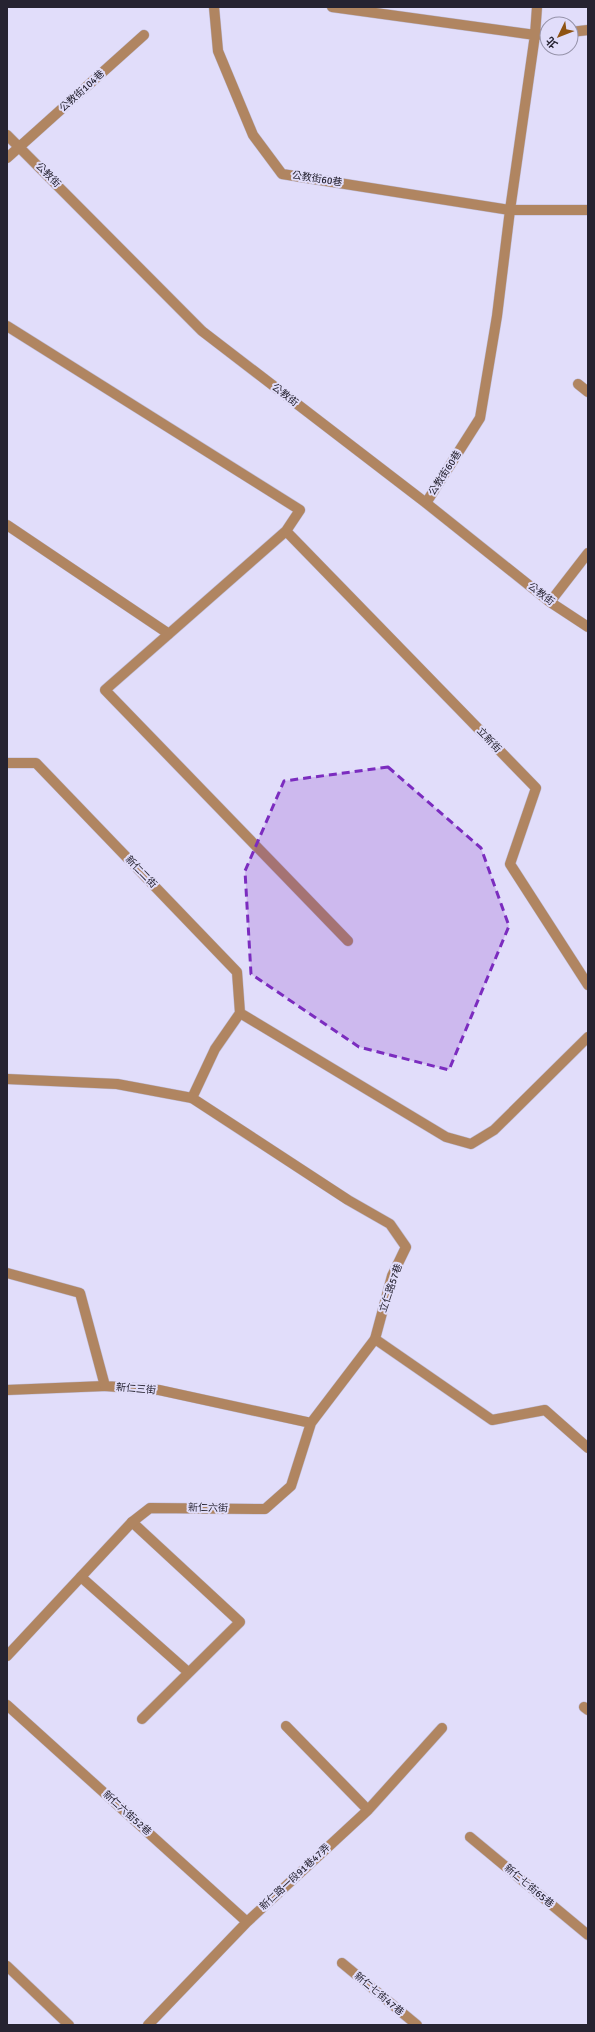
<svg xmlns="http://www.w3.org/2000/svg" width="595" height="2032" font-family="Signika,'Noto Sans TC',sans-serif">
<style>
.lines{fill:none;stroke-linecap:round;stroke-linejoin:round}
.lane-casing{stroke:#bfbcd6;stroke-width:11}
.street-casing{stroke:#bfbcd6;stroke-width:11}
.lane{stroke:#b08561;stroke-width:10}
.street{stroke:#b08561;stroke-width:10}
.marked{fill:#7b2cbf;fill-opacity:0.2;stroke:#7b2cbf;stroke-width:3;stroke-dasharray:8 5;stroke-linejoin:round}
.labels{text-anchor:middle;dominant-baseline:central;stroke-width:4;stroke-linejoin:round;paint-order:stroke}
.street-label{font-size:10px;fill:#262331;stroke:#e1ddfa}
</style>
<rect width="100%" height="100%" fill="#e1ddfa"/>
<g class="lines">
<defs>
<path id="lane" d="M214 7 218 51 253 135 282 174 510 210H588
M332 7 535 35 547 34
M571 32 588 30
M7 135 202 331 426 503 550 602 588 627
M7 158 144 35
M7 326 300 510 286 531 105 690 348 941
M578 384 588 392
M426 503 480 418 497 316 510 210 535 35 537 7
M7 525 169 634
M286 531 536 788 510 864 588 985
M550 602 588 553
M7 763H36L237 972 240 1013
M588 1037 494 1130 471 1144 446 1137 240 1013 215 1049 192 1098 348 1200 390 1224 406 1247 392 1276 375 1339 492 1420 545 1410 588 1448
M7 1390 105 1386
M132 1522 240 1622 142 1719
M81 1577 188 1672
M7 1705 247 1922
M584 1707 588 1710
M286 1726 368 1810
M470 1837 588 1935
M342 1963 417 2025
M7 1966 69 2025
M148 2025 247 1922 368 1810 442 1728"/>
<path id="street" d="M7 1079 117 1084 192 1098
M7 1273 80 1293 105 1386 159 1390 311 1423
M7 1656 132 1522 150 1508 265 1509 291 1486 311 1423 375 1339"/>
</defs>
<use href="#lane" class="lane-casing"/>
<use href="#street" class="street-casing"/>
<use href="#lane" class="lane"/>
<use href="#street" class="street"/>
</g>
<path class="marked" d="M388 767 481 848 509 926 449 1070 359 1047 251 974 245 871 284 781Z"/>
<g class="labels">
<g class="street-label">
<text transform="translate(82 91) rotate(-42)">公教街104巷</text>
<text transform="translate(48 175) rotate(45)">公教街</text>
<text transform="translate(317 179) rotate(9)">公教街60巷</text>
<text transform="translate(285 395) rotate(38)">公教街</text>
<text transform="translate(445 473) rotate(-57)">公教街60巷</text>
<text transform="translate(541 594) rotate(37)">公教街</text>
<text transform="translate(489 740) rotate(46)">立新街</text>
<text transform="translate(141 872) rotate(46)">新仁二街</text>
<text transform="translate(391 1288) rotate(-71)">立仁路57巷</text>
<text transform="translate(136 1389) rotate(5)">新仁三街</text>
<text transform="translate(208 1508) rotate(1)">新仁六街</text>
<text transform="translate(127 1813) rotate(42)">新仁六街52巷</text>
<text transform="translate(295 1877) rotate(-43)">新仁路一段91巷47弄</text>
<text transform="translate(529 1886) rotate(40)">新仁七街65巷</text>
<text transform="translate(379 1994) rotate(40)">新仁七街47巷</text>
</g>
</g>
<rect width="595" height="2032" fill="none" stroke="#262331" stroke-width="16"/>
<g transform="translate(559 36) rotate(227)"><circle r="19" fill="#e1ddfa" stroke="#9693aa"/>
<path d="M0-3L7 15L0 10L-7 15Z" fill="#8f5312"/>
<text y="-6" font-size="11" font-weight="bold" text-anchor="middle" fill="#262331">北</text>
</g>
</svg>
